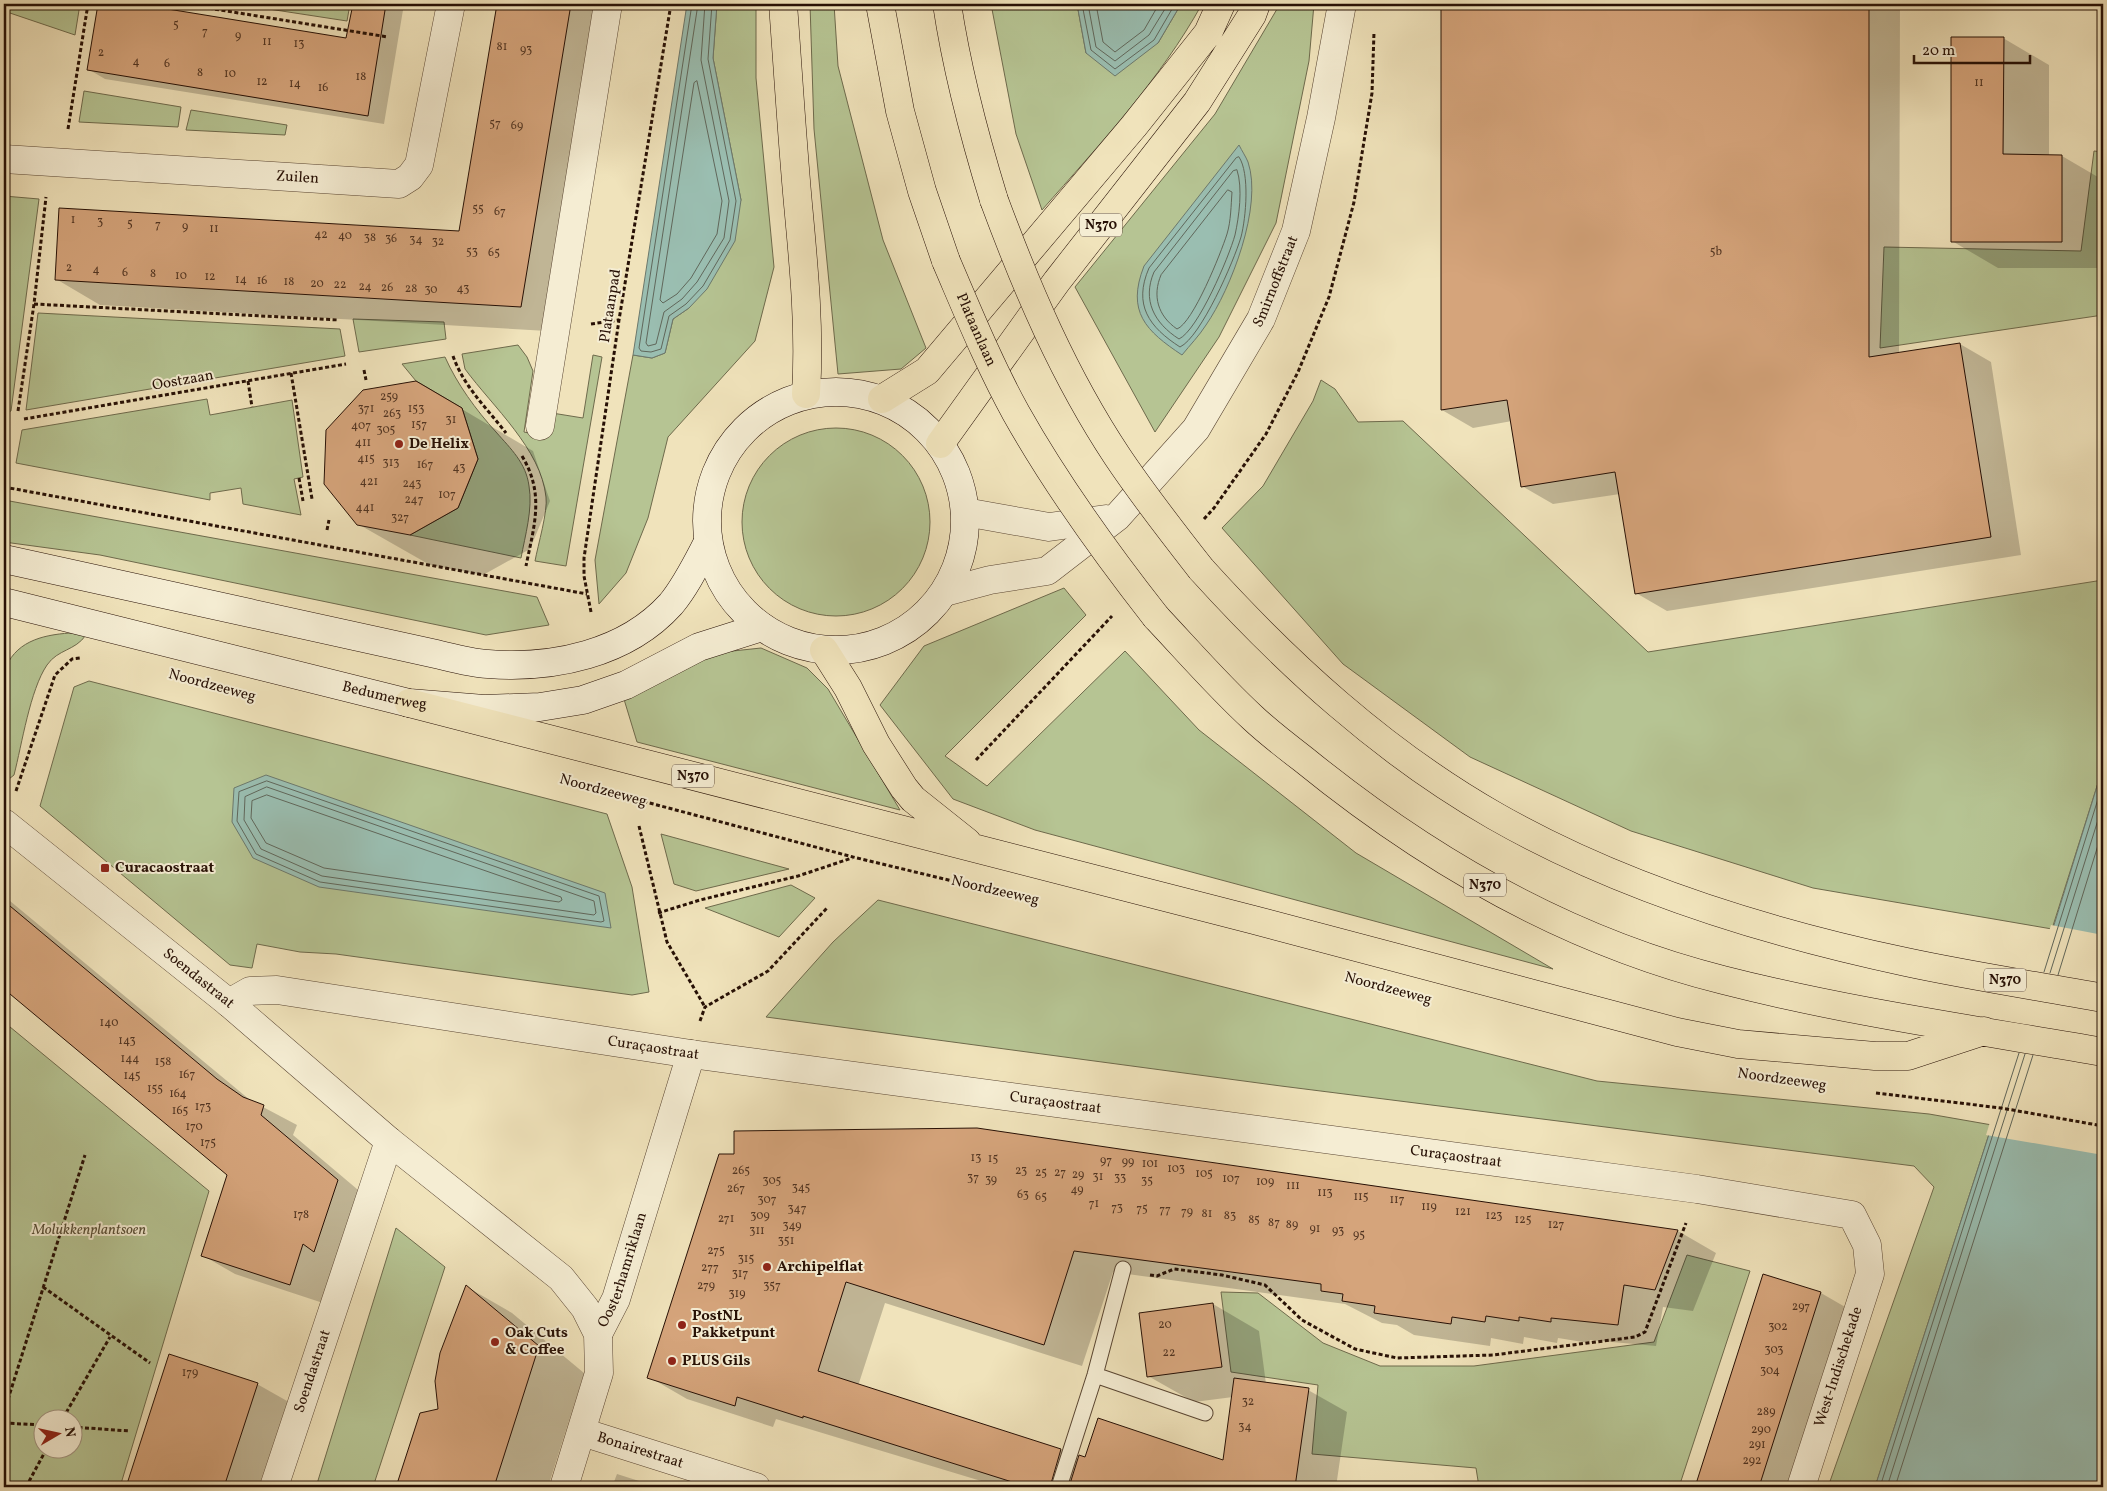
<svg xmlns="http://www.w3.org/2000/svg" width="2107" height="1491" font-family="Vollkorn,serif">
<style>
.green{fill:#b6c493;stroke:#6e6a4c;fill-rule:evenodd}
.water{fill:#9abeb1;stroke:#6c786c}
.pier{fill:#f0e3bb}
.shadow{fill:#0003}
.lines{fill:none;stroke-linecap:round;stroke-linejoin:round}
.shore{stroke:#60675b;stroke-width:1}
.building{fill:#d5a47b;stroke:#271005}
.service-casing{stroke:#594532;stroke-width:17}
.minor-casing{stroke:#594532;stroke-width:29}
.tertiary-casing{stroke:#594532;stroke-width:29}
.secondary-casing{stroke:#271005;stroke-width:29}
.trunk-casing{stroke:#271005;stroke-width:29}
.path{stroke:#271005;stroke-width:3;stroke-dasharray:4 2.5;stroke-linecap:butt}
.service{stroke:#f5edd3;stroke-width:15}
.minor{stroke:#f5edd3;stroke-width:28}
.tertiary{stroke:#f5edd3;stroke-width:28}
.secondary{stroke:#f5edd3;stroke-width:28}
.trunk{stroke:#f0e3bb;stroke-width:28}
.trunk-bridge-casing{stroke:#271005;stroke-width:29;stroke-linecap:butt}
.trunk-bridge{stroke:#f0e3bb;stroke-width:28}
.poi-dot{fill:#8f2418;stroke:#f5edd3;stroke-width:2}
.labels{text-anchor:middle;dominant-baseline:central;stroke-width:4;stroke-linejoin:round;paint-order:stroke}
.number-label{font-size:12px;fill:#523522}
.shield{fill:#f5edd3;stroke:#655243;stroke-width:1}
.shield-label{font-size:14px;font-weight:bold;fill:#271005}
.street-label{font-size:15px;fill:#271005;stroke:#f5edd3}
.poi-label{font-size:15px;font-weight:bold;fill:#271005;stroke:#f5edd3;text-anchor:start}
.park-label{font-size:15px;font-style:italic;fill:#594f37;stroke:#f5edd3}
</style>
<rect width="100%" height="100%" fill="#f0e3bb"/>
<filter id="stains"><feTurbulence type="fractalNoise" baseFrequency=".004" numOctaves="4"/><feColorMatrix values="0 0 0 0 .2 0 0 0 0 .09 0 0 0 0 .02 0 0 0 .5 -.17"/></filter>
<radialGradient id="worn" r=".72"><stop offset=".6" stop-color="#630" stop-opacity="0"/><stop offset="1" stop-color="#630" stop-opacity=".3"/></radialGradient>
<path class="green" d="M4 4H80L75 35 4 11Z
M236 4H350L347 21Z
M717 4H756V78L774 267 755 341 668 437 648 518 626 573 599 604 595 560 633 355 652 358 665 353 673 319 689 308 741 200 713 58Z
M810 4H834L838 66 883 240 926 348 901 369 838 374 814 129Z
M991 4H1077L1086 53 1158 43 1181 4H1202C1160 80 1099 145 1042 210L1016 134Z
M1280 4H1314L1309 61 1276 223 1219 337 1155 432 1075 287 1215 114Z
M84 91 181 107 178 127 79 122Z
M191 110 287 125 285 135 186 130Z
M2094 151 2103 152V315L1880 348 1884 247 2081 251Z
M4 196 39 199 11 411 4 413Z
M38 313 340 329 345 356 26 410Z
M353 319 444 322 446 339 359 352Z
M518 345 527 357 533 371 524 432 548 437 552 413 583 418 593 355 602 357 566 566 535 561C538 545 548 511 546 497 541 449 493 407 465 369L462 354Z
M445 357C457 384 476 410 496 432 511 449 526 463 529 486 533 509 525 536 521 558L410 535 458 508 478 459 462 408 416 381 402 364Z
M1321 380 1335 389 1358 422 1403 421 1648 652 2103 580V767L2052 929 1813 888 1631 831 1470 757 1343 664 1222 528 1263 486 1313 401Z
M207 399 210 415 292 400 303 477 294 479 301 515 243 504 241 488 210 493V500L16 463 22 430Z
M742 522a94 94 0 1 1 188 0a94 94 0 1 1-188 0Z
M4 500 537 597 549 625 486 635 100 555 4 542Z
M1064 588 1086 615 945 756 987 786 1125 651 1199 730 1356 853 1553 969 1035 830 953 799 880 705 924 646Z
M70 633 86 635C75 651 58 649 47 665 30 690 22 744 14 775L4 783V672C14 642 41 635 70 633Z
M761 648 807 668 828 689 900 810 637 742 623 696 714 653Z
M89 681 607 814 632 887 649 992 632 995 336 954 300 952 257 944 252 968 230 965 40 806 74 687Z
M661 834 789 869 696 891 674 884Z
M791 885 815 898 779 937 705 908Z
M878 900 1597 1081 1929 1114 1992 1125 1875 1487H1828L1934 1187 1914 1166 1281 1086 766 1017 833 942Z
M4 1022 209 1191 120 1487H4ZM42 1418H72V1448H42Z
M396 1228 445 1267 373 1487H316Z
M1687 1255 1750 1271 1679 1487H1479L1476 1468 1312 1454 1318 1385 1231 1372 1221 1292 1258 1293 1323 1343 1380 1366H1474L1654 1342Z"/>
<path class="water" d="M687 4H717L713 58 741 200 735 241 707 289 689 308 673 319 665 353 652 358 633 355Z
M1077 4H1181L1158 43 1115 76 1086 53Z
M1239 145C1242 151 1246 157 1248 162 1263 206 1231 289 1206 325 1199 336 1190 345 1182 355 1146 331 1126 312 1144 266Z
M2103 767V1487H1875L1992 1125Z
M266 775 605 893 611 928 319 887 253 858 232 822 234 788Z"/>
<path class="pier" d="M2051 925 2103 935V1155L1986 1135Z"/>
<path class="shadow" d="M99 4H128L347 40 353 4H404L384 124 105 79 88 69Z
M498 4H619L565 332 100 305 56 279 460 233Z
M1443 4H1900L1899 354 1960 344 1991 362 2021 555 1667 611 1636 593 1620 494 1553 504 1522 486 1512 421 1473 428 1442 410Z
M2003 38 2049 65V156H2062L2103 180V268H1998L1952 241Z
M416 382 533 451 550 501 530 549 483 575 430 565 358 524Z
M4 896 250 1100 297 1125 293 1135 370 1200 323 1303 235 1274 202 1255 228 1174 4 987Z
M720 1155 1678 1231 1716 1253 1693 1311 1663 1307 1656 1346 1590 1340 1589 1343 1558 1338 1557 1343 1524 1337 1523 1344 1491 1338 1490 1346 1414 1335 1397 1325 1382 1323 1345 1304 1113 1272 1082 1366 885 1303 858 1386 1061 1450 1079 1461 1086 1459 1224 1462 1233 1397 1194 1402 1148 1376 1213 1304 1259 1331 1266 1384 1308 1390 1347 1412 1336 1487H1001L776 1419 773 1427 687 1399 649 1377Z
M1764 1275 1821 1293 1859 1315 1804 1487H1696Z
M467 1287 512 1313 584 1373 548 1487H398L421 1414 440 1410Z
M170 1355 257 1384 303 1410 278 1487H128Z
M617 1474 658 1487H612Z"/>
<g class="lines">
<path class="shore" d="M692 4 639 348 641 351 651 352 661 349 669 316 686 304 703 286 730 240 736 201 708 59 712 4
M698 4 646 343 648 346 656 344 664 312 682 299 697 282 724 238 729 201 701 60 705 4
M1082 4 1091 50 1115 69 1154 40 1175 4
M1088 4 1096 47 1115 61 1149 35 1168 4
M1096 4 1103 42 1115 52 1144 30 1159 4
M697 81 722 201 717 234 691 278 677 294 663 303 660 300 694 83Z
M1239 157C1250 173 1246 218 1241 237 1234 261 1201 337 1180 347 1149 327 1133 305 1149 268L1236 158Z
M1237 170C1243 188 1239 217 1235 235 1229 257 1198 330 1179 339 1154 323 1142 300 1154 272L1233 171Z
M1228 190 1232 192C1231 205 1231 221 1227 234 1221 253 1193 323 1177 329 1158 316 1152 296 1161 275Z
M267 781 599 896 604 921 601 922 320 882 256 854 237 821 239 792Z
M267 787 594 901 596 913 594 915 322 876 261 849 244 820 245 797Z
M267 795 561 897 562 900 559 902 324 868 266 843 251 818 252 801Z
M2044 972 2103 783
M2050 973 2103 804
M2058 975 2103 829
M1880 1487 2019 1053
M1887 1487 2025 1054
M1895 1487 2033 1055"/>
</g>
<path class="building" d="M98 4H137L346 38 353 4H386L368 116 87 70Z
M497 4H571L521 307 55 280 59 208 459 231Z
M1441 4H1869V357L1960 343 1991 537 1635 594 1615 472 1521 487 1507 400 1441 410Z
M1951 37H2004L2003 154 2062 155V242H1951Z
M416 381 462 408 478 459 458 508 410 535 357 525 324 484 326 430 363 390Z
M4 901 217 1079 243 1097 264 1105 261 1115 338 1180 314 1252 303 1244 290 1285 201 1256 227 1175 4 989Z
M977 1128 1140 1152 1678 1230 1655 1290 1624 1285 1618 1325 1551 1318V1322L1519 1317V1321L1486 1316 1485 1322 1452 1317 1451 1324 1374 1313 1375 1306 1342 1301 1343 1294 1321 1291V1284L1074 1251 1044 1345 846 1282 818 1371 1061 1449 1050 1487H1028L803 1416V1418L737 1397 735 1406 647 1378 719 1154H734V1131Z
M1763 1274 1821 1292 1759 1487H1695Z
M466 1285 539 1346 494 1487H396L420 1413 438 1409 435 1381 440 1353Z
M1213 1303 1222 1367 1147 1377 1139 1313Z
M169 1354 258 1383 224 1487H126Z
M1234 1378 1309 1388 1295 1487H1069L1079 1455 1085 1457 1098 1418 1223 1460Z"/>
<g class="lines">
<defs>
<path id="service" d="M1095 1375 1205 1413
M1059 1487 1095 1375 1123 1269"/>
<g id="minor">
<path id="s1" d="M4 159 399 184 410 177 419 165 451 4"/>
<path d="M540 426 608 4"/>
<path d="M965 512 1049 527 1106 519"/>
<path id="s2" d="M945 592 990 580 1047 571 1117 517 1196 429 1261 319 1296 231 1321 118 1342 4"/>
<path id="s3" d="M229 1003 250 991 277 990 691 1054 1697 1189 1852 1215 1867 1245 1870 1274 1801 1487"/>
<path id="s4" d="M598 1334 616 1299 691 1054"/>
<path id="s5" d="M582 1432 756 1487"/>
<path id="s6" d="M274 1487 389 1141"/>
</g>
<g id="tertiary">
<path id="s7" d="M4 823 229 1003 389 1141 561 1278 585 1308 598 1334 599 1373 564 1487"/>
</g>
<g id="secondary">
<circle cx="836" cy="521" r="129"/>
<path d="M4 559 436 654C453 658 471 663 488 664 553 669 626 654 671 604 686 586 697 563 708 542"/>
<path id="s8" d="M4 602 409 703 484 709 540 707 583 700 626 685 699 647 762 627"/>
</g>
<path id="trunk" d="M783 4C788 71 792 138 798 204 804 268 810 330 806 394
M880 4 900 111 922 191 946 261
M947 4C957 71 974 135 994 200
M882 399 927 371 1134 126 1208 33 1221 4
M940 444 1057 281 1197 102 1252 15 1256 4
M1201 569C1287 664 1383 752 1495 816 1621 888 1765 932 1906 962 1971 976 2038 986 2103 998
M1156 617C1188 651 1219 687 1253 718 1269 733 1286 746 1303 759 1427 860 1567 941 1723 980 1848 1012 1977 1030 2103 1052
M824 650 848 688 876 744 904 788 913 799 967 842
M409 703 1254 920 1677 1032 1738 1044 1875 1056H1908L1984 1031"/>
</defs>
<use href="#service" class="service-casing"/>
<use href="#minor" class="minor-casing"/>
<use href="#tertiary" class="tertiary-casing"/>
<use href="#secondary" class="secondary-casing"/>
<use href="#trunk" class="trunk-casing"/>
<path class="path" d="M183 4 388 37
M68 129 88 4
M34 304 339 320
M591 324 619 320
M453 356C464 387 486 407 506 433
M364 370 366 380
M291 373 312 499
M248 381 252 407
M18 411 34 304 46 197
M24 419 346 364
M522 456C545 494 534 526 526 566
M299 478 303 501
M4 487 587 594
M1204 519 1214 508 1266 434 1298 372 1329 297 1354 202 1372 93 1374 32
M327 530 329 520
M591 612 584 576V558L619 320 671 4
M976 760 1112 616
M16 791 55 675 72 659 80 658
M612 793 853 857 965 884
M639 826 667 942 705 1007
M658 913 700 900 798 876 852 858
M700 1021 705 1007 768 971 827 908
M1876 1093 2001 1108 2103 1126
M1150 1275 1157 1276 1174 1269 1222 1275 1265 1285 1302 1320 1355 1349 1397 1358 1493 1355 1635 1337 1645 1332 1686 1223
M43 1287 150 1363
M4 1412 85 1155
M63 1418 110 1337
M4 1423 42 1425
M72 1427 130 1431
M26 1487 47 1448"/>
<use href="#service" class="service"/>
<use href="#minor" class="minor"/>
<use href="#tertiary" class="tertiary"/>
<use href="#secondary" class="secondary"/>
<use href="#trunk" class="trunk"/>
<defs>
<g id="trunk-bridge">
<path d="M994 200C1027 289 1064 376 1117 456 1143 495 1172 532 1201 569"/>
<path id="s9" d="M946 261C968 312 989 364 1016 413 1057 486 1105 552 1156 617"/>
</g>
</defs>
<use href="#trunk-bridge" class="trunk-bridge-casing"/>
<use href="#trunk-bridge" class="trunk-bridge"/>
</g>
<g class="poi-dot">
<circle cx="399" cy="444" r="5"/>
<rect x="100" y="863" width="10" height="10" rx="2.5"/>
<circle cx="767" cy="1267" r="5"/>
<circle cx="682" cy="1325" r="5"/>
<circle cx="495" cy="1342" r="5"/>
<circle cx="672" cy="1361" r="5"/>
</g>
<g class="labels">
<g class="number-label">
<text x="176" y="25">5</text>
<text x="205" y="32">7</text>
<text x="238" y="36">9</text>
<text x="267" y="42">11</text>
<text x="299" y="44">13</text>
<text x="502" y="47">81</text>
<text x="526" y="50">93</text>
<text x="101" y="53">2</text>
<text x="136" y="62">4</text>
<text x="167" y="64">6</text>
<text x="200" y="73">8</text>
<text x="230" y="74">10</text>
<text x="361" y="77">18</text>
<text x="262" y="82">12</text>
<text x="1979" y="83">11</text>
<text x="295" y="84">14</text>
<text x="323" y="88">16</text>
<text x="495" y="124">57</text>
<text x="517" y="126">69</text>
<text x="478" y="209">55</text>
<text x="500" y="212">67</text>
<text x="73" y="220">1</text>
<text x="100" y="222">3</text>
<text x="130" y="224">5</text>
<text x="158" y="225">7</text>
<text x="185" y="227">9</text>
<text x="214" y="229">11</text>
<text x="321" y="235">42</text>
<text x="345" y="236">40</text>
<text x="370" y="238">38</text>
<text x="391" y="239">36</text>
<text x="416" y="240">34</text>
<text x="438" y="242">32</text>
<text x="472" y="252">53</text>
<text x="1716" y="252">5b</text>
<text x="494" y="253">65</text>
<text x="69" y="268">2</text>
<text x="96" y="270">4</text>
<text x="125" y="273">6</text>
<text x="153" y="274">8</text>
<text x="181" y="276">10</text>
<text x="210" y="277">12</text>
<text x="241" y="280">14</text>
<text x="262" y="281">16</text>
<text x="289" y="282">18</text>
<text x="317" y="284">20</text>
<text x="340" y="285">22</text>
<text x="365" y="287">24</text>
<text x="387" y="288">26</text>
<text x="411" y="289">28</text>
<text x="463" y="289">43</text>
<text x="431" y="290">30</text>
<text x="389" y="397">259</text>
<text x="366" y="409">371</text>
<text x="416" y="409">153</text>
<text x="392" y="414">263</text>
<text x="451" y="420">31</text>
<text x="419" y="425">157</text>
<text x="361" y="426">407</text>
<text x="386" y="430">305</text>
<text x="363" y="443">411</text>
<text x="366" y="459">415</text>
<text x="391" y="463">313</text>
<text x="425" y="465">167</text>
<text x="459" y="468">43</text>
<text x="369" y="482">421</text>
<text x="412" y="484">243</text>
<text x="447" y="495">107</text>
<text x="414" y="500">247</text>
<text x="365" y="508">441</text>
<text x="400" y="518">327</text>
<text x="109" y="1023">140</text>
<text x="127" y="1041">143</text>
<text x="130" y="1059">144</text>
<text x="163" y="1062">158</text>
<text x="187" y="1075">167</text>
<text x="132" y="1076">145</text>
<text x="155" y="1089">155</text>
<text x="178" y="1094">164</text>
<text x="203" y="1107">173</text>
<text x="180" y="1111">165</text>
<text x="194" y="1127">170</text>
<text x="208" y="1143">175</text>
<text x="976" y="1158">13</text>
<text x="993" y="1159">15</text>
<text x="1106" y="1161">97</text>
<text x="1128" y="1162">99</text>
<text x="1150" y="1164">101</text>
<text x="1176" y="1169">103</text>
<text x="741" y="1171">265</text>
<text x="1021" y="1171">23</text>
<text x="1041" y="1173">25</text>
<text x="1060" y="1173">27</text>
<text x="1204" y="1174">105</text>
<text x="1078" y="1175">29</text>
<text x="1098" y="1177">31</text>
<text x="973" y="1178">37</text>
<text x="1120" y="1178">33</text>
<text x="1231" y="1179">107</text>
<text x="991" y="1180">39</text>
<text x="772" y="1181">305</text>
<text x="1147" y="1181">35</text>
<text x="1265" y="1182">109</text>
<text x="1293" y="1186">111</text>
<text x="801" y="1188">345</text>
<text x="736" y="1189">267</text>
<text x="1077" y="1190">49</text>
<text x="1325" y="1193">113</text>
<text x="1023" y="1195">63</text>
<text x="1041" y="1197">65</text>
<text x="1361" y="1197">115</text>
<text x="767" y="1200">307</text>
<text x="1397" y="1200">117</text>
<text x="1094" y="1204">71</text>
<text x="1429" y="1207">119</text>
<text x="1117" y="1208">73</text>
<text x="797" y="1209">347</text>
<text x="1142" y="1209">75</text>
<text x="1165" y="1210">77</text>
<text x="1187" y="1212">79</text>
<text x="1463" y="1212">121</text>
<text x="1207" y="1214">81</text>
<text x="301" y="1215">178</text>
<text x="760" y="1216">309</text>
<text x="1230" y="1216">83</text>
<text x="1494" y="1216">123</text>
<text x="726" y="1219">271</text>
<text x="1254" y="1220">85</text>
<text x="1523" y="1220">125</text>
<text x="1274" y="1223">87</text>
<text x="1292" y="1225">89</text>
<text x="1556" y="1225">127</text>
<text x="792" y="1226">349</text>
<text x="1315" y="1229">91</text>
<text x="757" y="1231">311</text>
<text x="1338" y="1231">93</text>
<text x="1359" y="1235">95</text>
<text x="786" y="1241">351</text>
<text x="716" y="1251">275</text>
<text x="746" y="1259">315</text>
<text x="710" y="1268">277</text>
<text x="740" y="1274">317</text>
<text x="706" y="1286">279</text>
<text x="772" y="1286">357</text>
<text x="737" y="1294">319</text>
<text x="1801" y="1307">297</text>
<text x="1165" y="1325">20</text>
<text x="1778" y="1327">302</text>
<text x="1774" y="1350">303</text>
<text x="1169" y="1353">22</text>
<text x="1770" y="1371">304</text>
<text x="190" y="1373">179</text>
<text x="1248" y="1402">32</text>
<text x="1766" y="1412">289</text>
<text x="1245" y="1427">34</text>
<text x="1761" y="1430">290</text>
<text x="1757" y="1445">291</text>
<text x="1752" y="1461">292</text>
</g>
<g class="shield">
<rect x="1080" y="213.5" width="42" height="23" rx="4"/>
<rect x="672" y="764.5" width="42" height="23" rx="4"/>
<rect x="1464" y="873.5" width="42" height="23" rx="4"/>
<rect x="1984" y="968.5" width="42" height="23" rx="4"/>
</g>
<g class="shield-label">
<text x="1101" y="225">N370</text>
<text x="693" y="776">N370</text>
<text x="1485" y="885">N370</text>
<text x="2005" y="980">N370</text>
</g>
<g class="street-label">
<text stroke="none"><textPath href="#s1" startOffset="294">Zuilen</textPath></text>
<text stroke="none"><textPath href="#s2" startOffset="479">Smirnoffstraat</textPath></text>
<text transform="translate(611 306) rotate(-81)">Plataanpad</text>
<text stroke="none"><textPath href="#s9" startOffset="75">Plataanlaan</textPath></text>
<text transform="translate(183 381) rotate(-10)">Oostzaan</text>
<text transform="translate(212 686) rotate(15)">Noordzeeweg</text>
<text stroke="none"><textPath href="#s8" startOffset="392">Bedumerweg</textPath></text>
<text transform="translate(603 791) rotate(15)">Noordzeeweg</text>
<text transform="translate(995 891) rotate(13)">Noordzeeweg</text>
<text stroke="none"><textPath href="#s7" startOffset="249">Soendastraat</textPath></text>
<text transform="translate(1388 989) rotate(15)">Noordzeeweg</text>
<text stroke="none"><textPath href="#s3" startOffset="432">Curaçaostraat</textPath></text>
<text transform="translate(1782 1080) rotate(8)">Noordzeeweg</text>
<text stroke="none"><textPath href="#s3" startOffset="838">Curaçaostraat</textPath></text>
<text stroke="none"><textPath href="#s3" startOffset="1242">Curaçaostraat</textPath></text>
<text stroke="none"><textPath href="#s4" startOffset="69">Oosterhamriklaan</textPath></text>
<text transform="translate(1839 1367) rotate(-72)">West-Indischekade</text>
<text stroke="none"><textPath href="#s6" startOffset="122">Soendastraat</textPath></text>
<text stroke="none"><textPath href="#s5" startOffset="61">Bonairestraat</textPath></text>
</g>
<g class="poi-label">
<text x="409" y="444">De Helix</text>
<text x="115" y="868">Curacaostraat</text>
<text x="777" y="1267">Archipelflat</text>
<text x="692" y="1316">PostNL<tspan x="692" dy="17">Pakketpunt</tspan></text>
<text x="505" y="1333">Oak Cuts<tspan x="505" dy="17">&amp; Coffee</tspan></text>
<text x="682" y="1361">PLUS Gils</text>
</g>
<g class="park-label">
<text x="89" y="1230">Molukkenplantsoen</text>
</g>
</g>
<rect width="2107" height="1491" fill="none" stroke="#f0e3bb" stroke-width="20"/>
<rect x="5" y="5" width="2097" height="1481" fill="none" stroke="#271005" stroke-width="2.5"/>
<rect x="10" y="10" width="2087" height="1471" fill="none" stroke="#271005"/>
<g transform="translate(58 1434) rotate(81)"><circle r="24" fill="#f5edd3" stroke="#a39581"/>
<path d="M0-4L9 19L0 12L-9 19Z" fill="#8f2418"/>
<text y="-8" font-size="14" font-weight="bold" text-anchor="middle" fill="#271005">N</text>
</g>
<path d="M1914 55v8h116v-8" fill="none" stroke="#271005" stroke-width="2.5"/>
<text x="1922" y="55" font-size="15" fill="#271005" stroke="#f5edd3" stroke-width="4" paint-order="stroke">20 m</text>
<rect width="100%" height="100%" filter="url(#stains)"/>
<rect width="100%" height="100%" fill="url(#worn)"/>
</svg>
